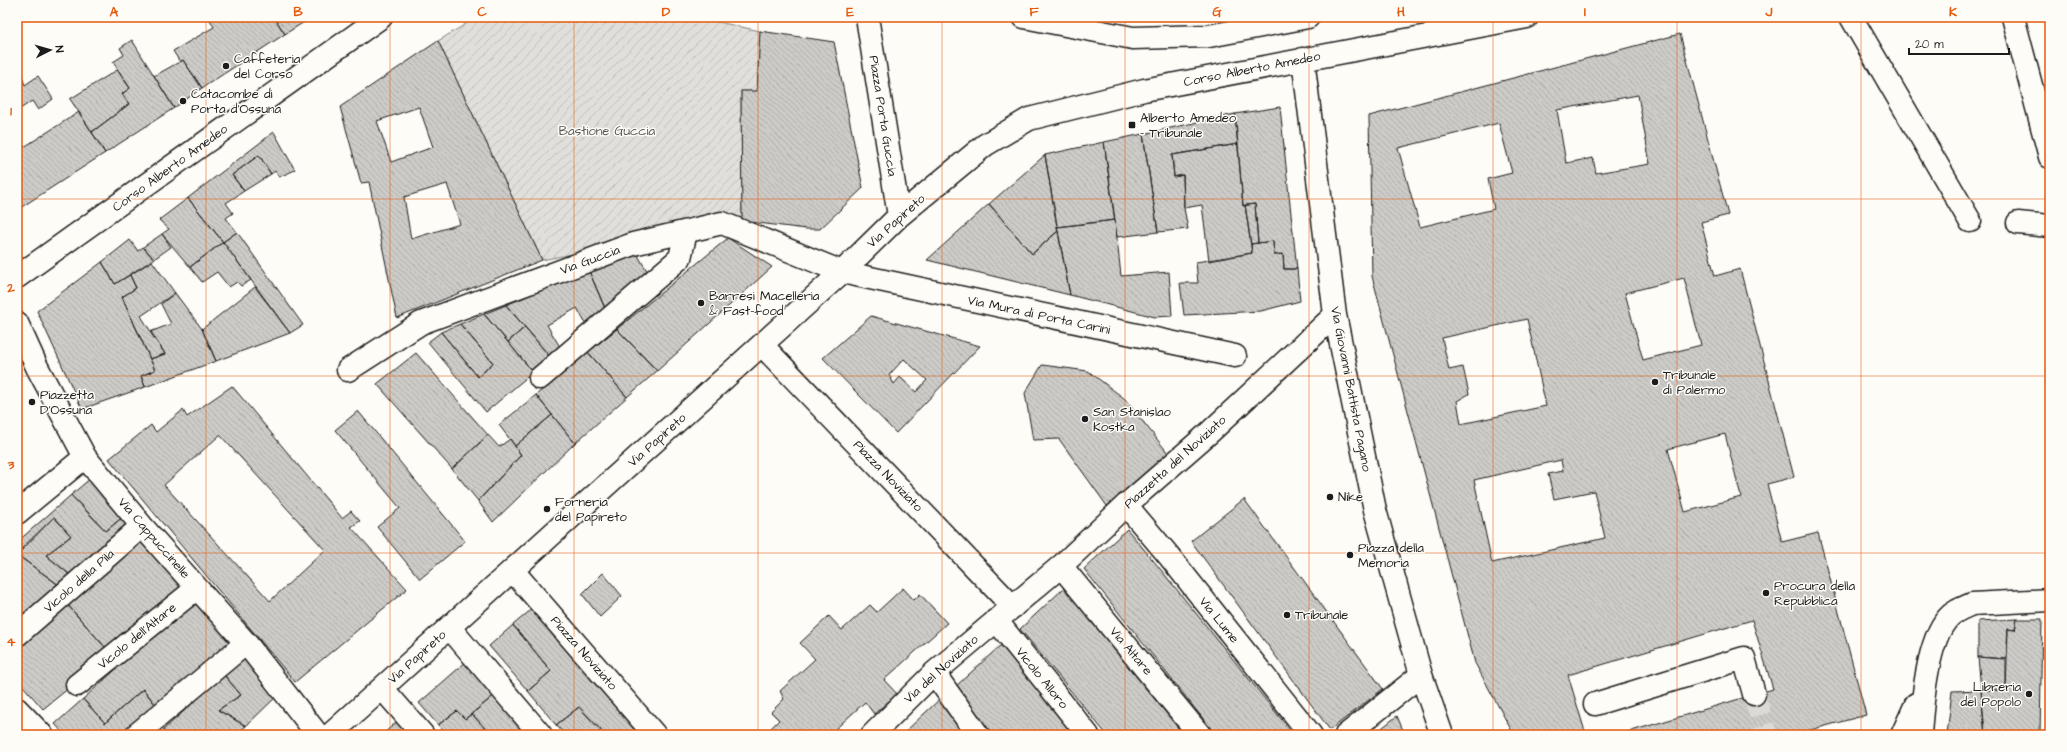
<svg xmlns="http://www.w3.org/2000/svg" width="2067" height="752" font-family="'Architects Daughter',sans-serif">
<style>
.garden{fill:url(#garden-furrows);stroke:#7e7e7c}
.building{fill:url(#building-back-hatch);stroke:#1c1c1c;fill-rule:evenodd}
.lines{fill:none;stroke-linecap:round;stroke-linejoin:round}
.minor-tunnel{stroke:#dbdad6;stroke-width:22;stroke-dasharray:22 11;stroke-linecap:butt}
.minor-casing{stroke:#1c1c1c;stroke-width:25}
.minor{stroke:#fdfcf7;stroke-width:22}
.grid{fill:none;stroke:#e8590c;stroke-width:1;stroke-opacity:0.55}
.poi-dot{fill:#1c1c1c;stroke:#fdfcf7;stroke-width:1.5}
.labels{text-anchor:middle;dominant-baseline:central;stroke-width:3;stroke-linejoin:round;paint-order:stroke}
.poi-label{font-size:13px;fill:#1c1c1c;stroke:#fdfcf7;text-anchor:start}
.street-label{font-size:13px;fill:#1c1c1c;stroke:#fdfcf7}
.park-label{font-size:13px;fill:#575655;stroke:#fdfcf7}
.neatline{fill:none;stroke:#e8590c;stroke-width:1.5}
.grid-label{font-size:13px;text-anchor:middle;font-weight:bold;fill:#e8590c}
</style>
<defs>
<pattern id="garden-furrows" width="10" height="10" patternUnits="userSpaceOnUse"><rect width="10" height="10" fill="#e0dfdb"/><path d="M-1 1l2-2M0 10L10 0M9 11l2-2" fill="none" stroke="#c0bfbb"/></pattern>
<pattern id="building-back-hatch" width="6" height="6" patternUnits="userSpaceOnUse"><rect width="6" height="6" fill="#cccbc8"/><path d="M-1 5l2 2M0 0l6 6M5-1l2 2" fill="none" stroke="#afaeab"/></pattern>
</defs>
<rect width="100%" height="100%" fill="#fdfcf7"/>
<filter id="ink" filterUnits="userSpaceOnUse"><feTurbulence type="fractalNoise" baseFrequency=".025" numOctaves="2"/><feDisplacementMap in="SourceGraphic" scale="8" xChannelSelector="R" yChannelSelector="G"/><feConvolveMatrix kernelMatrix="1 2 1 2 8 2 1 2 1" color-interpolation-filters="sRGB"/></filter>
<g filter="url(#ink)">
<path class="garden" d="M477 17H695L760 31 757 91H741L742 221 542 260 438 41Z"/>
<path class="building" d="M211 17H274L285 34 202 88 183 60 180 62 173 51 214 27 209 18Z
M274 17H312L285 34Z
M760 31 834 42 863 188 820 229H806L742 221 741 91H757Z
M1680 34 1728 215 1701 222 1715 276 1740 269 1794 477 1767 484 1782 542 1818 533 1866 715 1792 735H1618L1773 689 1752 620 1568 675 1586 735H1514L1475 663 1372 276 1369 116ZM1638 95 1650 164 1596 173 1593 158 1566 163 1557 110ZM1499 123 1512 173 1488 179 1494 209 1420 227 1398 148ZM1684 278 1701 345 1643 360 1625 293ZM1527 319 1546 406 1461 424 1457 401 1469 394 1463 367 1449 370 1442 338ZM1725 434 1741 497 1685 512 1668 449ZM1561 460 1563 471 1548 474 1554 499 1594 491 1605 538 1492 563 1474 480Z
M132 40 174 108 105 153 92 132 129 104 122 94 130 88 113 62 124 55 120 48Z
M438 41 542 260 397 318 369 182 361 183 340 107ZM419 107 433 147 391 162 377 121ZM447 184 460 224 411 239 404 197Z
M183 60 202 88 174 108 154 76Z
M17 64 25 85 38 76 53 99 38 110 32 101 17 111Z
M117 70 130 88 122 94 129 104 92 132 70 99Z
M1280 107 1288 186 1297 269H1284L1283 254 1274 255 1273 241 1258 243 1255 204 1243 206 1235 114Z
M79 112 105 153 17 210V136L24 147Z
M1235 114 1238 144 1172 155 1174 177 1183 175 1184 208 1188 229 1158 232 1143 134Z
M274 132 295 170 279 177 275 171 271 174 259 155 232 175 244 191 226 203 233 213 226 218 237 232 223 242 188 198Z
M1143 134 1158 232 1117 237 1104 142Z
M1104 142 1115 220 1057 227 1045 155Z
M1238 144 1243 206 1245 205 1252 253 1209 261 1202 205 1184 208 1183 175 1174 177 1172 155Z
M259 155 271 174 244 191 232 175Z
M1045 155 1058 231 1032 254 989 204Z
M188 198 223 242 190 267 162 234 169 229 159 220Z
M989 204 1032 254 1058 231 1070 295 927 260Z
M1255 204 1258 243 1251 244 1245 205Z
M1115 220 1121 276 1169 272 1172 316 1155 317 1070 295 1057 227Z
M237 232 303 325 290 333 223 242Z
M162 234 171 247 154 259 143 247Z
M728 238 772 267 657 371 617 329Z
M130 240 138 251 143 247 154 259 115 284 102 262Z
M1273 241 1274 255 1283 254 1284 269H1297L1300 301 1261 311 1184 315 1180 283H1198L1196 262 1252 253 1251 244Z
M223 242 251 280 241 286 237 282 229 287 217 272 202 282 190 267Z
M636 252 650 276 607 313 589 271Z
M152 261 175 293 141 316 165 354 150 359 122 297 136 288 130 275Z
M102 262 115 284 130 275 136 288 122 297 155 370 141 376 145 387 82 409 37 311Z
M589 271 607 313 587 326 577 308 547 325 560 347 551 358 506 305Z
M255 287 290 333 216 361 202 329Z
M175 293 202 329 216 361 145 387 141 376 155 370 150 359 165 354 150 332 171 324 161 304Z
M506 305 525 327 508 342 484 314Z
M484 314 533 372 486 412 428 342 441 332 478 377 493 363 460 324Z
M871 316 980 346 896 433 823 358ZM904 359 927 380 916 392 900 377 894 384 889 375Z
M460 324 493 363 478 377 441 332Z
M525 327 551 358 533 372 508 342Z
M617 329 657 371 627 397 588 352Z
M588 352 627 397 575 443 536 395Z
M416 353 488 435 452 469 377 384Z
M1042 365 1088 371 1125 399 1168 453 1107 506 1059 439 1033 440 1025 393Z
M232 386 342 518 351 511 360 521 351 527 407 589 295 682 109 459 151 425 156 432 183 410 187 417ZM220 435 325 550 270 601 164 485Z
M536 395 552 415 515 446 499 425Z
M358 411 465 541 420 579 377 527 400 508 335 430Z
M552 415 575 443 493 522 478 501 521 455 515 446Z
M488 435 499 447 510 439 521 455 478 501 452 469Z
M92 477 125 515 106 531 71 495Z
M71 495 106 531 125 515 131 522 70 575 46 555 71 536 54 517 17 553V542Z
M1244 499 1383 689 1330 730 1191 541Z
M54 517 71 536 46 555 70 575 59 585 17 555Z
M1127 529 1157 565 1294 735H1216L1084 569Z
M144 537 188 588 111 654 66 603Z
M17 555 59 585 17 622Z
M603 573 622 596 600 617 582 594Z
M903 588 914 600 920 594 947 623 884 680 897 694 874 714 865 702 829 735H776L770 729 779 720 771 712 784 699 780 691 815 659 800 643 829 616 842 630 870 605 877 612Z
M1064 588 1184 735H1107L1020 629Z
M195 598 235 643 159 709 143 689 105 723 83 699Z
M66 603 111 654 43 709 17 679V643Z
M532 609 639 731 635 735H605L579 707 556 725 528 691 551 671 513 625Z
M2017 619H2042L2040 735H1985L1981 690H2006L2008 629 2015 630Z
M2017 619 2015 630 2008 629 2006 659 1978 657V621Z
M513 625 551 671 528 691 489 646Z
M1001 645 1075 735H993L955 687Z
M246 655 279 694 246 726 218 710 241 695 224 675Z
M1978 657 2006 659V690H1981Z
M468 660 497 693 465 719 457 711 438 725 419 703Z
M224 675 241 695 218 710 246 726 236 735H207L205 733 203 735H168L163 730Z
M143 689 159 709 129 735H65L55 724 83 699 105 723Z
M1981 690 1985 735H1947L1952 691Z
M497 693 533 735H491L472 714Z
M943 696 971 735H908L906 731Z
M579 707 601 730 596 735H565L556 725Z
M457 711 465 719 472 714 491 735H447L438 725Z
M1397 716 1405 735H1373Z
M401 718 415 735H382Z"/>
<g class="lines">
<path class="minor-tunnel" d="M1754 694 1766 735"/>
<defs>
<path id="minor" d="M867 17 899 216
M1024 17 1133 38 1209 36 1308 17
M1851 17 1970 221
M2013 17 2050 157
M1303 59 1335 315 1375 510 1421 675 1442 735
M2018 223 2050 226
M17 277 381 17
M17 323 37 367 85 457 142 526 246 643 318 735
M762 345 1013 607
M348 370 421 323 633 244 722 223 842 272 1235 356
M540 378 680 258 686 232
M1126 505 1169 556 1311 735
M17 513 85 457
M1061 566 1200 735
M513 571 655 735
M996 620 1088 735
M449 627 541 735
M17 635 142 526
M934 673 978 735
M77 685 197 588
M382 688 423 735
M1595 704 1744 658 1754 694
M17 709 42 735
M136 735 246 643
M330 735 842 272 899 216 985 145 1029 119 1144 90 1527 17
M872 735 934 673 1061 566 1126 505 1210 432 1335 315
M1346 735 1421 675
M1902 735 1916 704
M1920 735C1922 705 1927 641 1948 618 1954 611 1963 608 1972 604L2050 600"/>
</defs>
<use href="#minor" class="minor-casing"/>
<use href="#minor" class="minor"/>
</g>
</g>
<path class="grid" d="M206 17V735M390 17V735M574 17V735M758 17V735M942 17V735M1125 17V735M1309 17V735M1493 17V735M1677 17V735M1861 17V735M17 199H2050M17 376H2050M17 553H2050"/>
<g class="poi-dot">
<circle cx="226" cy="66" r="4"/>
<circle cx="183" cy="101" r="4"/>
<rect x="1128" y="121" width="8" height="8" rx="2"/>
<circle cx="701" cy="303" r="4"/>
<circle cx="1655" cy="382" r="4"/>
<circle cx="32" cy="402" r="4"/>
<circle cx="1085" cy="419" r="4"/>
<circle cx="1330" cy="497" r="4"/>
<circle cx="547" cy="509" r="4"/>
<circle cx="1350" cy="555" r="4"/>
<circle cx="1766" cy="593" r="4"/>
<circle cx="1287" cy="615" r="4"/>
<circle cx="2029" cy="694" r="4"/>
</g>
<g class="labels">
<g class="poi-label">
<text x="234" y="59">Caffeteria<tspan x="234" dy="15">del Corso</tspan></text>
<text x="191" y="94">Catacombe di<tspan x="191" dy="15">Porta d'Ossuna</tspan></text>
<text x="1140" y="118">Alberto Amedeo<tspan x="1140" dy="15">- Tribunale</tspan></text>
<text x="709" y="296">Barresi Macelleria<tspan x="709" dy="15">&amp; Fast-food</tspan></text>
<text x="1663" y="375">Tribunale<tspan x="1663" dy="15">di Palermo</tspan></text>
<text x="40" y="395">Piazzetta<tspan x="40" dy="15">D'Ossuna</tspan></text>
<text x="1093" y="412">San Stanislao<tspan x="1093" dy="15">Kostka</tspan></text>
<text x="1338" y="497">Nike</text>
<text x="555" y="502">Forneria<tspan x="555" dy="15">del Papireto</tspan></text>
<text x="1358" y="548">Piazza della<tspan x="1358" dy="15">Memoria</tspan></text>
<text x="1774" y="586">Procura della<tspan x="1774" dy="15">Repubblica</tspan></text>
<text x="1295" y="615">Tribunale</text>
<text x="2021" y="687" text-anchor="end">Libreria<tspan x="2021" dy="15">del Popolo</tspan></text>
</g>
<g class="street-label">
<text transform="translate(1252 69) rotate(-11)">Corso Alberto Amedeo</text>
<text transform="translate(883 116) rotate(81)">Piazza Porta Guccia</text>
<text transform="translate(170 168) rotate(-36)">Corso Alberto Amedeo</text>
<text transform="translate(896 221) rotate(-42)">Via Papireto</text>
<text transform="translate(590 260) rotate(-20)">Via Guccia</text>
<text transform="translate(1039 315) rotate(12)">Via Mura di Porta Carini</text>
<text transform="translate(1351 389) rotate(79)">Via Giovanni Battista Pagano</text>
<text transform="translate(657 440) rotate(-42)">Via Papireto</text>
<text transform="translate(1175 462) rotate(-42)">Piazzetta del Noviziato</text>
<text transform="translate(888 476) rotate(46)">Piazza Noviziato</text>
<text transform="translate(154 538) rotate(49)">Via Cappuccinelle</text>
<text transform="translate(79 581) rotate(-41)">Vicolo della Pila</text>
<text transform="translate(1219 620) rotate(51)">Via Lume</text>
<text transform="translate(137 636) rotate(-39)">Vicolo dell'Altare</text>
<text transform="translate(1131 651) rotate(50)">Via Altare</text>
<text transform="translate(584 653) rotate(49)">Piazza Noviziato</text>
<text transform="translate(417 657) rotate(-42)">Via Papireto</text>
<text transform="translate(941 669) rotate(-42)">Via del Noviziato</text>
<text transform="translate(1042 678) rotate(51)">Vicolo Alloro</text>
</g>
<g class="park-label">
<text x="607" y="131">Bastione Guccia</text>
</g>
</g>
<rect width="2067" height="752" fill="none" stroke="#fdfcf7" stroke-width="44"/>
<g transform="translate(50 50) rotate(84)" stroke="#fdfcf7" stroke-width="3" paint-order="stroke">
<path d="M0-3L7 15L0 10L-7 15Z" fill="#1c1c1c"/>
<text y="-6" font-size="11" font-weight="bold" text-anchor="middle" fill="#1c1c1c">N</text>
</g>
<path d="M1909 48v6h100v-6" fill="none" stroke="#1c1c1c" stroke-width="2"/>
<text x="1915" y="48" font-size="12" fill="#1c1c1c" stroke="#fdfcf7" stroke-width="3" paint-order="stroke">20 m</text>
<rect x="22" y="22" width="2023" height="708" class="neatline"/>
<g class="grid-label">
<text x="114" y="16">A</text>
<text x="298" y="16">B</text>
<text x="482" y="16">C</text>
<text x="666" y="16">D</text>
<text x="850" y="16">E</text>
<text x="1034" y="16">F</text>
<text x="1217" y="16">G</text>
<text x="1401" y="16">H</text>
<text x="1585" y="16">I</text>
<text x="1769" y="16">J</text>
<text x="1953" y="16">K</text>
<text x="11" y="115">1</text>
<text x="11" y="292">2</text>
<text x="11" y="469">3</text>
<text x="11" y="646">4</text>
</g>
</svg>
